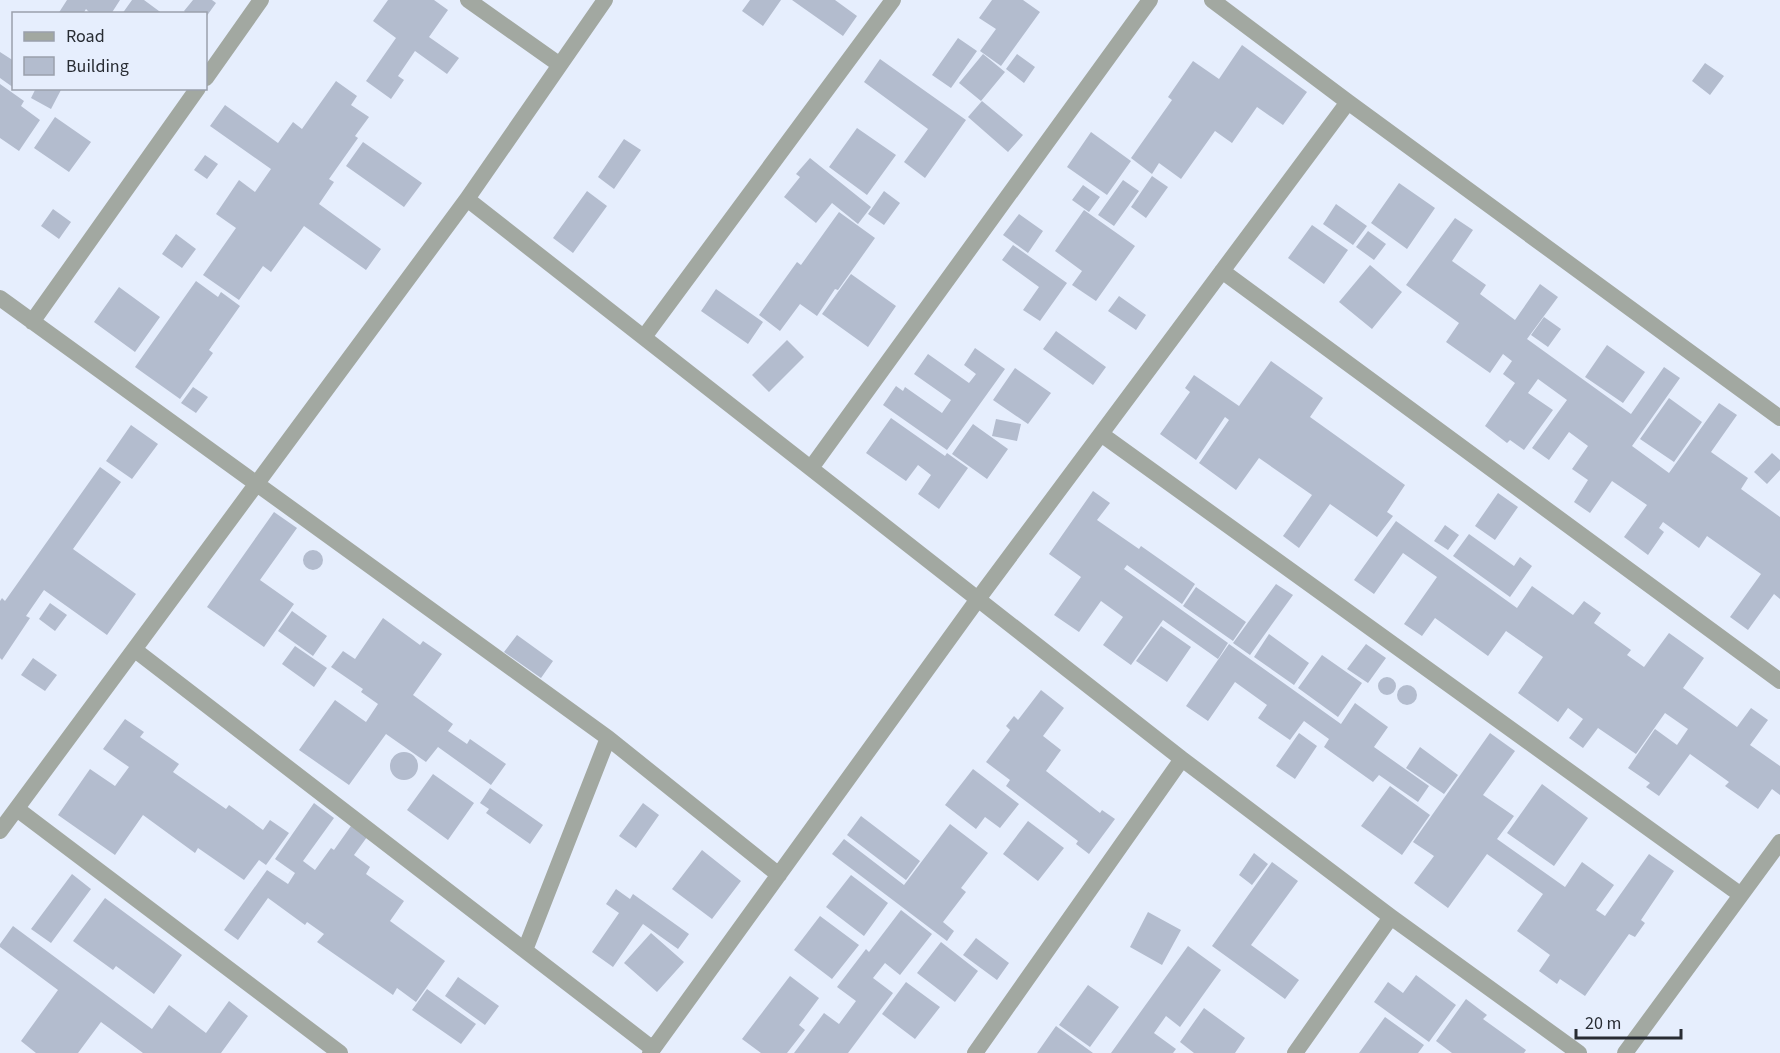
<svg xmlns="http://www.w3.org/2000/svg" width="1780" height="1053" font-family="'Source Sans 3',sans-serif">
<style>
.building{fill:#b3bcce}
.lines{fill:none;stroke-linecap:round;stroke-linejoin:round}
.minor{stroke:#a2a8a1;stroke-width:16}
</style>
<rect width="100%" height="100%" fill="#e6eefd"/>
<path class="building" d="M67 0H120L111 14H91L86 9 83 14H58Z
M132 0H144L163 14H122Z
M193 0H212L216 3 206 17V14H187L184 11Z
M388 0H434L448 10 429 37 459 58 447 74 415 51 398 76 404 80 391 99 366 81 396 38 373 21Z
M750 0H781L763 26 742 11Z
M792 0H835L857 16 843 36Z
M992 0H1023L1040 12 1001 66 980 51 996 29 979 18Z
M958 38 977 51 951 88 932 75Z
M1242 45 1307 92 1283 125 1257 107 1232 143 1215 131 1181 179 1159 163 1152 174 1131 158 1172 100 1168 97 1193 61 1219 79Z
M0 52 14 61V88L0 78Z
M983 54 1005 72 981 101 959 83Z
M1017 54 1035 67 1024 83 1006 69Z
M880 59 966 120 925 178 904 162 928 129 864 82Z
M1705 63 1724 76 1710 95 1692 81Z
M336 81 357 96 351 105 369 117 355 136 358 138 329 179 334 182 319 204 381 249 366 270 304 226 271 272 263 266 239 300 203 275 236 228 216 214 239 180 255 192 271 169 210 126 225 105 278 143 293 122 302 129Z
M0 84 24 101 21 106 40 120 19 151 0 138Z
M36 88H62L51 109 31 98Z
M982 101 1023 135 1008 152 968 117Z
M55 117 91 142 69 172 34 148Z
M857 128 896 155 867 195 829 167Z
M1091 132 1131 161 1107 195 1067 167Z
M624 139 641 150 614 189 598 177Z
M363 142 422 183 404 207 346 166Z
M205 155 218 164 207 179 194 170Z
M810 158 871 207 858 224 832 203 816 223 784 197 800 177 796 174Z
M1152 176 1168 187 1146 218 1131 207Z
M1123 180 1139 191 1114 226 1098 215Z
M1399 183 1435 208 1407 249 1371 223Z
M1083 185 1100 197 1089 212 1072 200Z
M587 191 607 206 573 253 553 238Z
M884 191 900 203 884 225 868 214Z
M1336 204 1367 226 1353 245 1323 224Z
M53 209 71 222 59 239 41 226Z
M1084 210 1135 246 1096 301 1072 285 1082 271 1055 251Z
M839 212 875 238 838 290 835 289 817 316 800 304 780 331 759 315 797 262 801 265Z
M1019 214 1043 231 1028 253 1003 235Z
M1455 218 1473 230 1452 261 1486 285 1480 294 1515 320 1540 284 1558 297 1527 339 1631 414 1664 367 1680 378 1632 446 1669 473 1719 403 1737 415 1711 452 1748 478 1741 489 1780 517V599L1774 594 1748 630 1730 617 1761 574 1707 536 1699 548 1663 522 1659 528 1664 532 1648 555 1624 537 1647 505 1612 481 1590 513 1574 502 1588 480 1572 469 1588 446 1569 432 1549 460 1532 448 1567 400 1538 379 1528 393 1553 410 1524 450 1510 440 1507 443 1485 426 1515 383 1503 374 1512 361 1503 354 1490 373 1446 342 1459 323 1406 285Z
M1312 225 1348 250 1324 284 1288 258Z
M1368 231 1386 244 1374 260 1356 247Z
M176 234 196 249 182 268 162 254Z
M1013 245 1067 283 1040 321 1023 310 1039 287 1002 260Z
M1370 265 1402 292 1372 329 1339 302Z
M851 274 896 306 868 347 822 314Z
M196 281 218 297 221 292 240 306 209 350 213 353 180 399 135 367Z
M119 287 160 317 135 352 94 322Z
M716 289 763 322 748 344 701 311Z
M1119 296 1146 315 1136 330 1108 311Z
M1544 317 1561 329 1548 347 1531 335Z
M1056 331 1106 367 1093 385 1043 349Z
M787 340 804 357 769 392 752 375Z
M1607 345 1645 372 1623 403 1585 377Z
M975 348 1005 369 947 450 883 405 896 386 903 391 905 387 942 413 951 400 914 374 928 354 969 383 976 374 964 365Z
M1271 361 1323 398 1310 417 1405 485 1387 512 1393 516 1377 537 1330 504 1299 548 1283 536 1312 495 1259 458 1236 490 1199 463 1229 420 1225 417 1196 460 1160 434 1190 392 1185 388 1194 375 1239 406Z
M1015 368 1051 393 1028 424 993 400Z
M193 387 208 397 196 413 181 403Z
M1669 398 1702 422 1674 462 1640 439Z
M891 418 945 456 947 453 968 468 939 509 918 494 931 475 918 465 906 481 866 453Z
M996 419 1021 424 1017 441 992 436Z
M973 424 1008 449 987 479 952 454Z
M131 425 158 444 132 479 106 461Z
M1772 453 1780 460V470L1767 484 1754 472Z
M100 467 121 482 73 549 136 594 107 635 44 590 26 616 30 618 2 660 0 658V601L2 598 5 601Z
M1093 491 1110 503 1097 520 1139 549 1141 546 1195 584 1182 604 1127 565 1124 569 1228 643 1218 659 1163 620 1131 665 1103 645 1123 617 1101 601 1079 632 1054 615 1081 577 1049 554Z
M1498 493 1518 507 1495 540 1475 526Z
M274 512 297 528 260 580 294 604 264 647 207 607Z
M1396 521 1517 608 1532 586 1573 615 1584 601 1601 613 1594 623 1631 650 1627 655 1644 667 1669 633 1704 658 1683 688 1737 727 1751 708 1768 720 1750 745 1780 766V795L1772 789 1758 809 1725 786 1729 782 1690 754 1659 796 1646 787 1650 783 1628 768 1655 729 1677 745 1688 729 1665 713 1636 754 1598 728 1583 748 1569 738 1583 719 1568 708 1558 722 1518 693 1543 657 1506 631 1488 656 1435 618 1422 636 1404 624 1437 577 1403 553 1374 594 1354 580Z
M1445 525 1459 535 1448 550 1434 541Z
M1469 534 1514 566 1520 557 1532 566 1510 597 1453 556Z
M303 560a10 10 0 1 1 20 0a10 10 0 1 1-20 0Z
M1276 584 1293 595 1250 655 1233 643Z
M1196 587 1246 622 1233 641 1183 606Z
M50 603 67 615 55 631 39 619Z
M292 611 327 636 313 656 278 631Z
M383 618 420 645 423 641 442 654 413 695 453 724 448 731 467 744 470 739 506 764 491 785 438 747 426 762 386 734 349 785 299 750 335 700 366 722 378 704 361 692 363 689 331 667 343 651 355 659Z
M1161 626 1191 647 1167 682 1136 661Z
M1269 634 1309 663 1294 685 1254 657Z
M517 635 553 661 541 678 504 652Z
M1229 644 1341 724 1355 703 1388 727 1374 747 1429 786 1418 802 1379 775 1373 782 1324 747 1329 739 1304 721 1290 740 1258 718 1267 705 1235 682 1208 721 1186 706Z
M1366 644 1386 658 1368 683 1347 669Z
M295 646 327 668 314 687 282 664Z
M1322 655 1362 683 1338 717 1298 688Z
M33 658 57 675 45 691 21 675Z
M1378 686a9 9 0 1 1 18 0a9 9 0 1 1-18 0Z
M1397 695a10 10 0 1 1 20 0a10 10 0 1 1-20 0Z
M1041 690 1064 708 1043 736 1061 750 1046 771 1100 813 1102 810 1115 819 1089 854 1076 844 1078 841 1006 786 1010 780 986 762 1010 730 1006 726 1014 716 1018 720Z
M125 719 144 732 140 737 179 764 173 772 226 809 229 805 263 830 270 820 289 833 266 865 259 860 244 880 198 848 195 853 143 815 115 855 58 815 90 769 115 786 129 767 103 749Z
M1299 733 1317 746 1295 779 1276 766Z
M1490 733 1515 751 1483 795 1514 816 1497 839 1565 887 1582 862 1614 885 1596 910 1605 916 1649 854 1674 871 1641 920 1645 923 1635 937 1629 934 1585 996 1560 979 1557 984 1539 971 1550 955 1517 931 1543 894 1487 854 1448 908 1414 883 1434 856 1413 842Z
M1420 747 1458 775 1444 794 1406 768Z
M390 766a14 14 0 1 1 28 0a14 14 0 1 1-28 0Z
M973 769 1019 804 1000 828 985 817 976 829 945 805Z
M433 774 474 803 448 840 407 810Z
M1542 784 1588 818 1554 866 1507 833Z
M1390 786 1430 815 1402 855 1361 826Z
M490 788 543 825 530 844 486 813 489 809 480 803Z
M314 803 334 818 303 861 315 870 331 848 334 850 351 826 367 837 354 855 370 867 366 874 404 901 390 921 445 961 416 1002 397 988 393 995 317 942 324 934 307 922 305 925 268 898 238 940 224 930 267 870 288 884 295 873 275 859Z
M643 803 659 815 636 848 619 836Z
M861 816 920 861 906 880 847 835Z
M1028 821 1064 848 1038 881 1003 854Z
M950 824 988 853 961 888 966 892 943 922 954 931 947 941 832 854 844 839 904 885Z
M702 850 741 881 712 919 672 889Z
M1254 853 1268 864 1252 885 1239 875Z
M1272 862 1298 881 1251 945 1299 980 1285 999 1212 946Z
M72 874 91 889 51 943 31 929Z
M851 875 888 903 864 936 826 907Z
M616 889 630 899 633 894 689 934 678 949 643 924 613 967 592 952 619 913 606 904Z
M105 898 182 955 154 994 116 966 113 970 73 941Z
M901 910 932 934 900 975 885 963 873 978 893 993 848 1053H794L824 1013 839 1024 856 1001 837 987 866 949 869 952Z
M1148 912 1181 930 1162 965 1130 947Z
M820 916 859 945 832 979 794 950Z
M13 926 152 1029 169 1005 206 1033 229 1001 248 1016 221 1053H143L101 1022 78 1053H36L21 1041 58 990 0 947V944Z
M651 933 684 962 657 992 624 963Z
M976 938 1009 963 997 980 963 955Z
M941 942 978 971 955 1002 917 973Z
M1188 946 1221 970 1180 1027 1166 1016 1154 1033 1176 1049 1173 1053H1111Z
M1416 975 1456 1005 1429 1042 1374 1002 1388 982 1403 993Z
M790 976 819 998 799 1025 805 1030 787 1053H761L742 1039Z
M458 977 499 1006 485 1025 445 996Z
M906 982 940 1007 915 1039 882 1014Z
M1088 985 1119 1007 1090 1047 1059 1025Z
M427 989 476 1024 461 1044 412 1010Z
M1466 999 1487 1015 1483 1019 1526 1050 1524 1053H1452L1436 1041Z
M1204 1008 1245 1038 1235 1053H1194L1180 1042Z
M1385 1017 1424 1045 1418 1053H1359Z
M1056 1026 1093 1053H1037Z"/>
<g class="lines">
<path class="minor" d="M468 0 560 65
M1212 0 1348 102 1780 418
M206 78 261 0
M467 199 1182 759 1391 917 1579 1053
M1222 271 1780 681
M0 298 608 738 779 875
M32 322 198 88
M644 337 893 0
M1101 434 1741 895
M811 468 1150 0
M135 650 653 1049
M17 809 340 1053
M0 831 467 199 605 0
M525 950 608 738
M650 1053 978 599 1348 102
M975 1053 1182 759
M1295 1053 1391 917
M1625 1053 1780 842"/>
</g>
<rect x="12" y="12" width="195" height="78" fill="#e6eefd" stroke="#9aa0ac" stroke-width="1.5"/>
<rect x="24" y="32" width="30" height="9" fill="#a2a8a1" stroke="#9aa0ac" stroke-width="1.5"/>
<text x="66" y="42" font-size="18" fill="#282c33">Road</text>
<rect x="24" y="57" width="30" height="18" fill="#b3bcce" stroke="#9aa0ac" stroke-width="1.5"/>
<text x="66" y="72" font-size="18" fill="#282c33">Building</text>
<path d="M1576 1029v9h105v-9" fill="none" stroke="#282c33" stroke-width="3"/>
<text x="1585" y="1029" font-size="18" fill="#282c33" stroke="#e6eefd" stroke-width="4.5" paint-order="stroke">20 m</text>
</svg>
